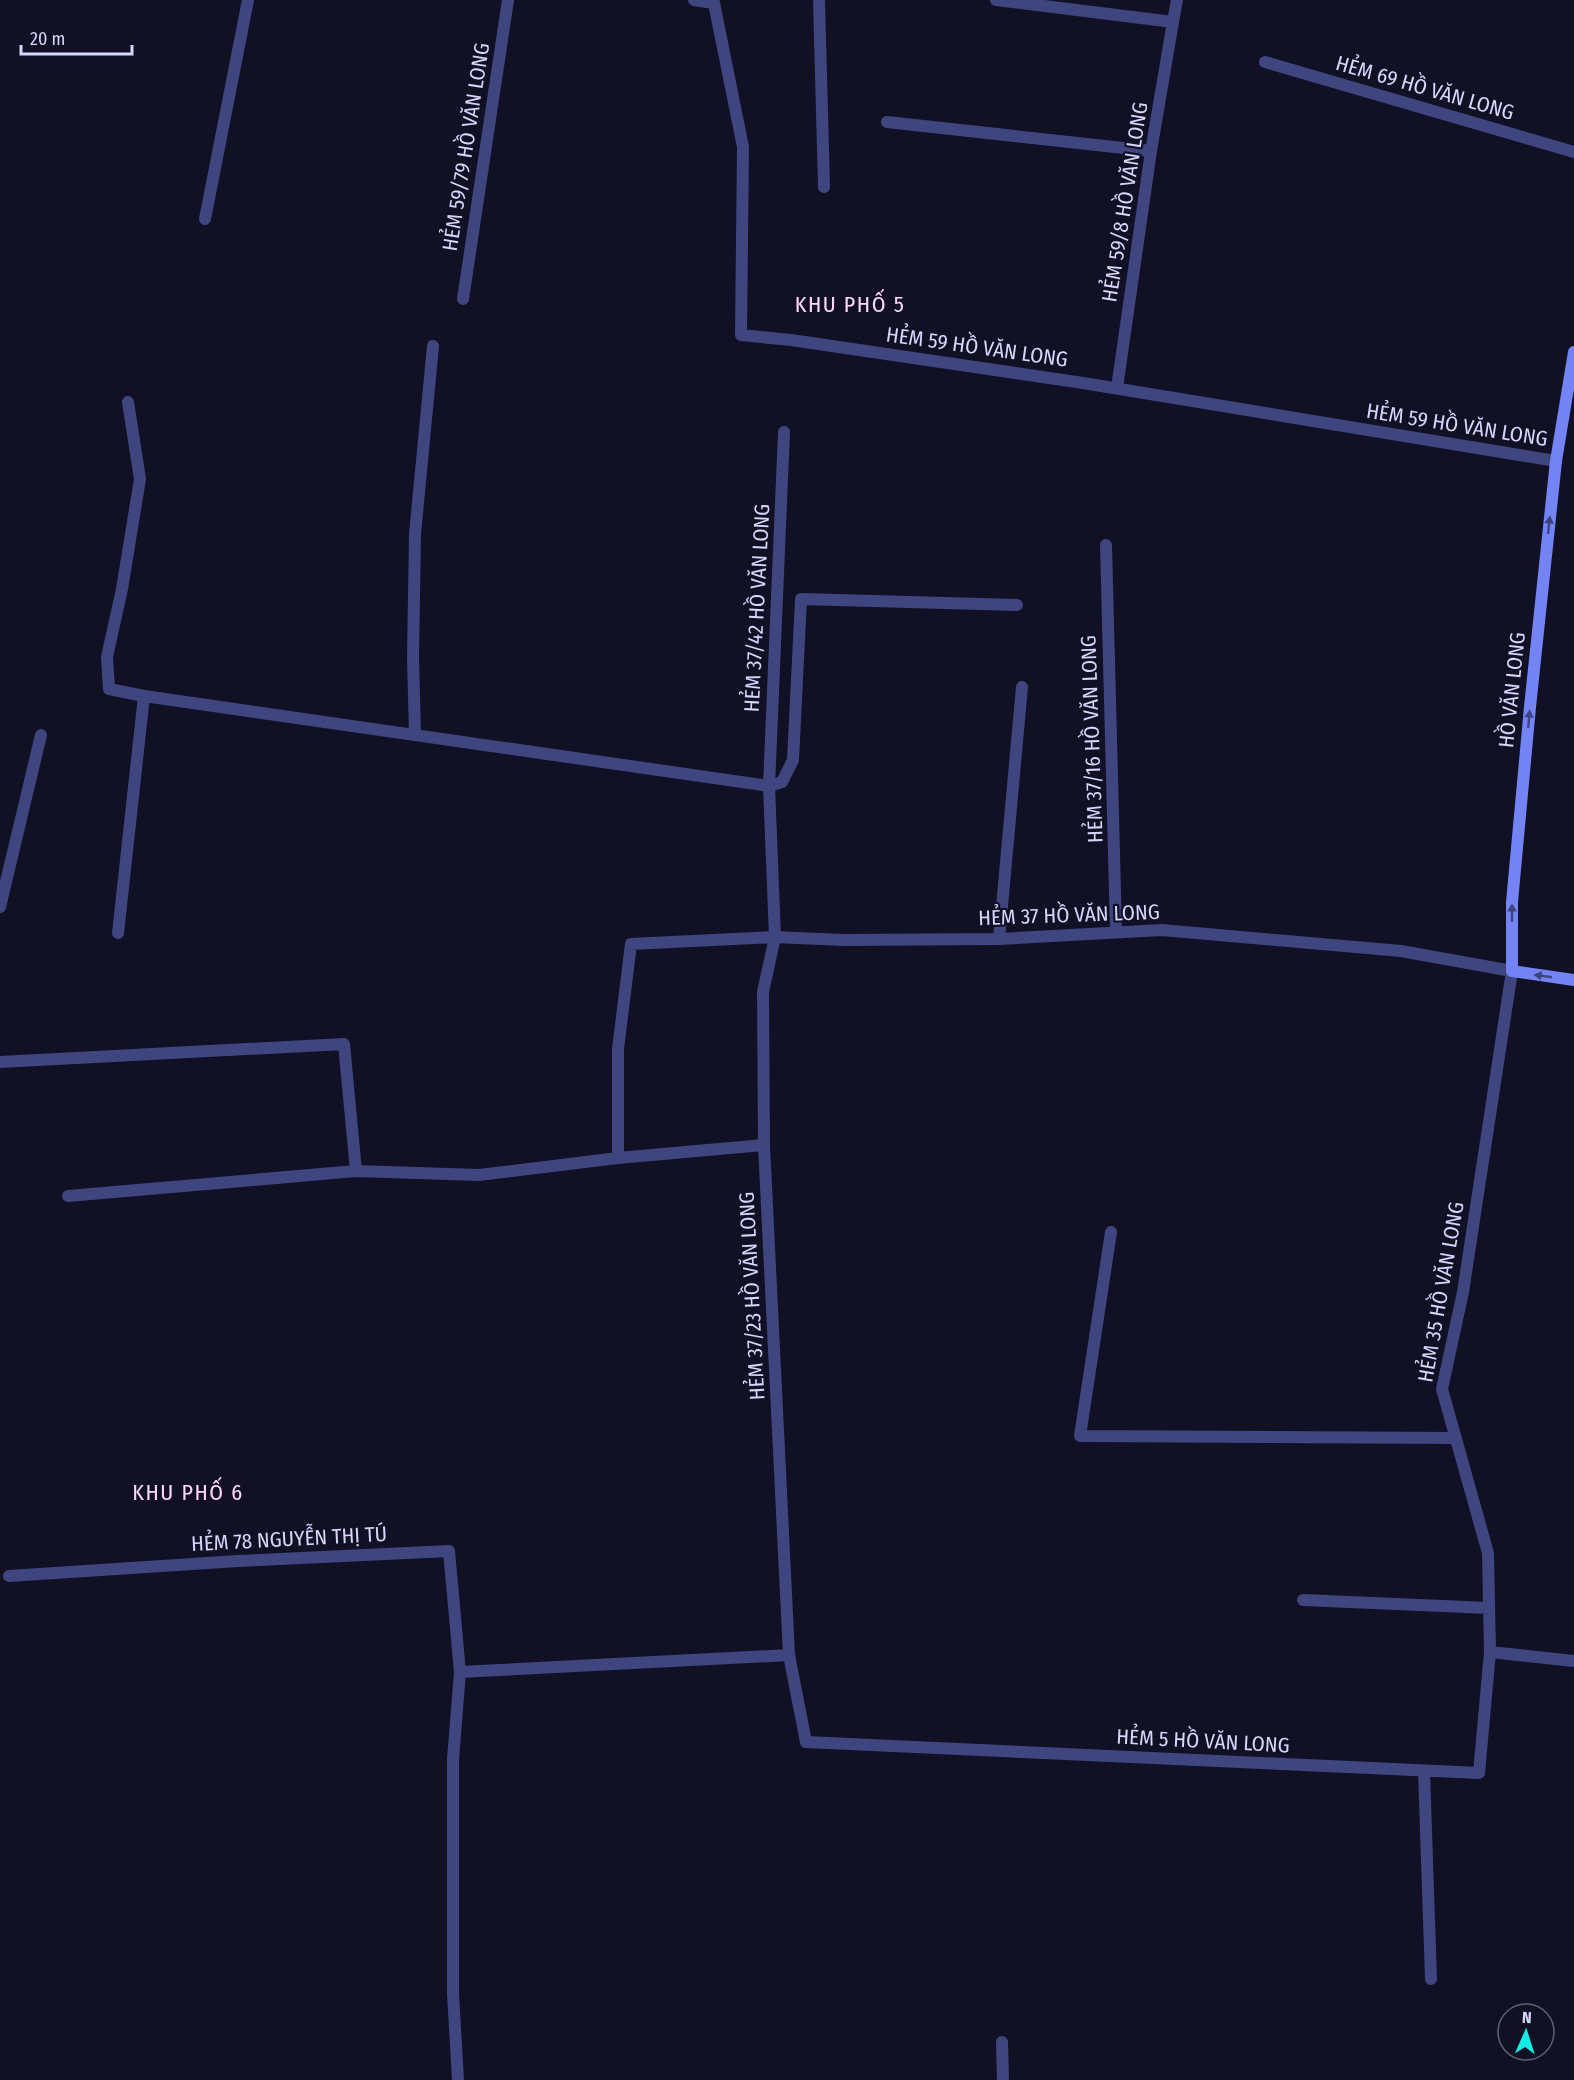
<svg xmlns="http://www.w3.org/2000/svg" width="1574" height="2080" font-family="'Fira Sans Condensed',sans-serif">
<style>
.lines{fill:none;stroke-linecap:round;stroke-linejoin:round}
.lane{stroke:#3f467f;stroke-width:12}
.street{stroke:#3f467f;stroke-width:12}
.secondary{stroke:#7484f5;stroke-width:12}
.oneway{fill:#3e4482}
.labels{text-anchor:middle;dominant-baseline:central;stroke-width:4.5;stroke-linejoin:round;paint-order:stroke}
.street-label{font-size:21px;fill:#d6d7fc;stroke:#111024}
.neighbourhood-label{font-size:22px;letter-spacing:1.5px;fill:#fcd8f4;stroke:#111024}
</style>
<rect width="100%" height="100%" fill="#111024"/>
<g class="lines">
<path class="lane" d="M819 0 824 187
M996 0 1173 22 1177 0
M1265 62 1574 152
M205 219 248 0
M463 299 508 0
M784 432 769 786 782 782 793 760 801 599 1017 605
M0 907 41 735
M118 933 144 696
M999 939 1022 687
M0 1062 344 1044 356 1171 479 1175 618 1158 764 1145
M618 1158V1049L631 944 775 937
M68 1196 356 1171
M1111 1232 1080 1436 1456 1438
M9 1576 238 1561 449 1551 460 1672 453 1759V1994L458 2080
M1303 1600 1489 1608
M1490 1652 1574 1661
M789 1655 806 1742 1479 1773 1490 1652 1488 1553 1442 1389 1463 1292 1512 971
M1424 1771 1431 1979
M1002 2042 1003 2080"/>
<path class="street" d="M694 0 714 3 743 147 741 335 791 340 1083 383 1556 461
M887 122 1151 151
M1117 388 1151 151 1173 22
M128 402 140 479 122 589 107 657 109 689 144 696 769 786 775 937 763 992 764 1145 789 1655 460 1672
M1106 545 1116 931
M415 735 413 658 415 534 433 346
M775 937 843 940 999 939 1162 930 1401 951 1512 971"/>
<path class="secondary" d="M1574 352 1556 461 1530 707 1512 902V971L1574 980"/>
</g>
<defs><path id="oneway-solid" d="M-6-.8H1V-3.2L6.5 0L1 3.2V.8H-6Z" transform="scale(1.5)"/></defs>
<g class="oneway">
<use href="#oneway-solid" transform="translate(1549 525) rotate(-84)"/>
<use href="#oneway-solid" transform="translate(1529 719) rotate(-85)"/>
<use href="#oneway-solid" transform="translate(1512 913) rotate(-90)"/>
<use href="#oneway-solid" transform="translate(1543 976) rotate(-172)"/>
</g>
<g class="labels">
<g class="street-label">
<text transform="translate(1425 88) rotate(16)">HẺM 69 HỒ VĂN LONG</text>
<text transform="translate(466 147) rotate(-81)">HẺM 59/79 HỒ VĂN LONG</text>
<text transform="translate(1125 202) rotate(-81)">HẺM 59/8 HỒ VĂN LONG</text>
<text transform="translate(977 347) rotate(8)">HẺM 59 HỒ VĂN LONG</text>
<text transform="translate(1457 425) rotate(9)">HẺM 59 HỒ VĂN LONG</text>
<text transform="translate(757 608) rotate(-87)">HẺM 37/42 HỒ VĂN LONG</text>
<text transform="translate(1512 690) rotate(-84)">HỒ VĂN LONG</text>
<text transform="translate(1092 739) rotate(-92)">HẺM 37/16 HỒ VĂN LONG</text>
<text transform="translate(1069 915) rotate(-2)">HẺM 37 HỒ VĂN LONG</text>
<text transform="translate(1441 1292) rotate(-80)">HẺM 35 HỒ VĂN LONG</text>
<text transform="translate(752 1296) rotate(-93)">HẺM 37/23 HỒ VĂN LONG</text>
<text transform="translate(289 1539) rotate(-3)">HẺM 78 NGUYỄN THỊ TÚ</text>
<text transform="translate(1203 1741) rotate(3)">HẺM 5 HỒ VĂN LONG</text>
</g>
<g class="neighbourhood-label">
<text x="850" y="304">KHU PHỐ 5</text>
<text x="188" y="1492">KHU PHỐ 6</text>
</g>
</g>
<g transform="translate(1526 2032) rotate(3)"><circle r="28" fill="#111024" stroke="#60607a" stroke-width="1.5"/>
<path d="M0-4.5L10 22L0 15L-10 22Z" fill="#12ece2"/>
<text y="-9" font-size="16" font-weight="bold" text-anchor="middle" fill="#d6d7fc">N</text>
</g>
<path d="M21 45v9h111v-9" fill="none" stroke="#d6d7fc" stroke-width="3"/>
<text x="30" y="45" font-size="18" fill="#d6d7fc" stroke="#111024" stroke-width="4.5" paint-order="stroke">20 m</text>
</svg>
